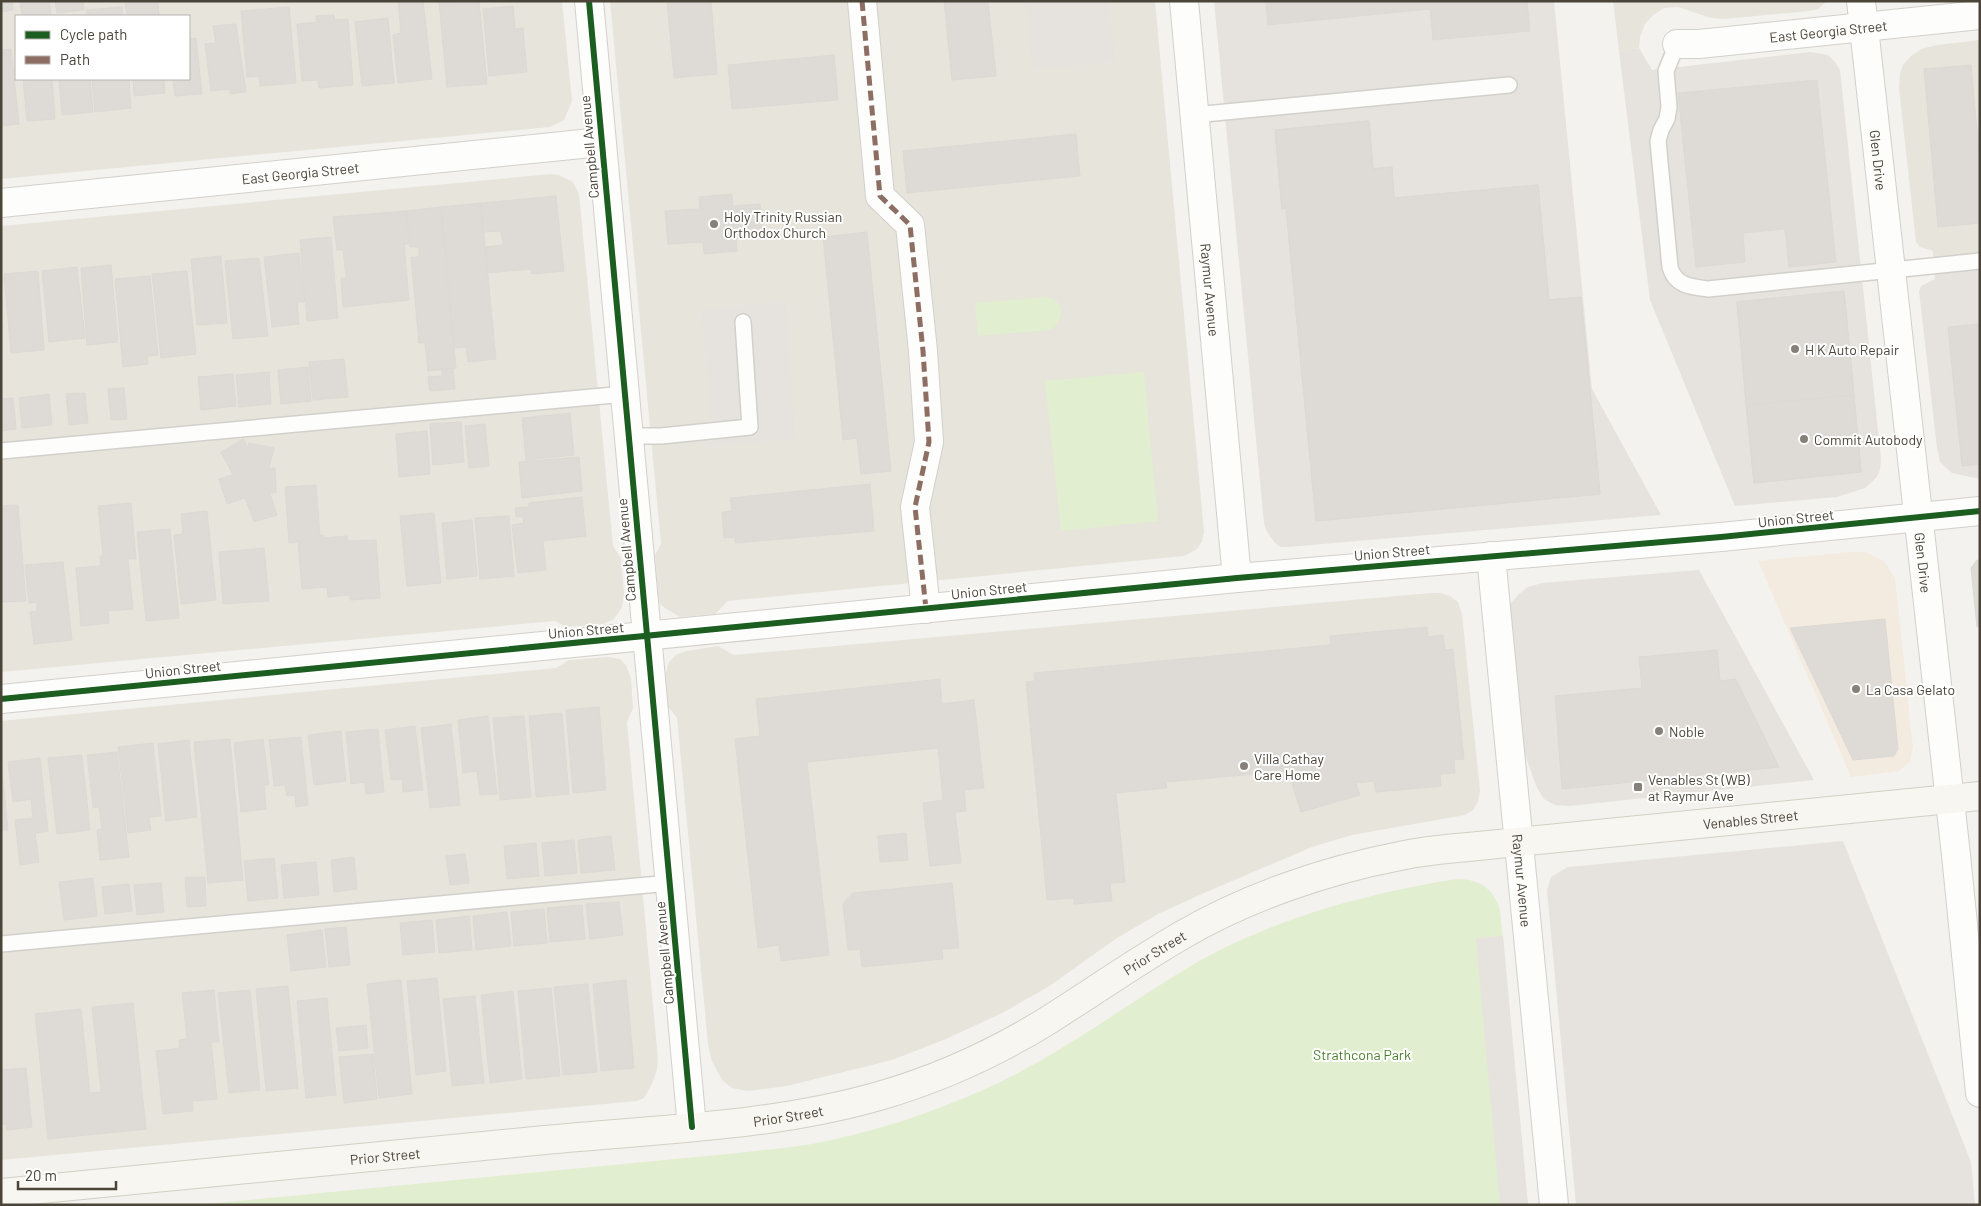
<svg xmlns="http://www.w3.org/2000/svg" width="1981" height="1206" font-family="Barlow,sans-serif">
<style>
.residential{fill:#e7e4dc;fill-rule:evenodd}
.commercial{fill:#f3ebdf}
.industrial{fill:#e6e2de}
.green{fill:#e1eecf}
.parking{fill:#e6e3df}
.building{fill:#dedbd6;stroke:#dcd9d4}
.lines{fill:none;stroke-linecap:round;stroke-linejoin:round}
.lane-casing{stroke:#d2d0cb;stroke-width:18}
.street-casing{stroke:#d2d0cb;stroke-width:30}
.secondary-casing{stroke:#d3cfc5;stroke-width:30}
.lane{stroke:#fdfdfc;stroke-width:15}
.street{stroke:#fdfdfc;stroke-width:28}
.secondary{stroke:#f7f6f1;stroke-width:28}
.quiet{stroke:#8d6e63;stroke-width:5;stroke-dasharray:10 5;stroke-linecap:butt}
.cycleway-casing{stroke:#fff;stroke-width:9}
.cycleway{stroke:#1b5e20;stroke-width:6}
.poi-dot{fill:#868178;stroke:#fff;stroke-width:2}
.labels{text-anchor:middle;dominant-baseline:central;stroke-width:4;stroke-linejoin:round;paint-order:stroke}
.street-label{font-size:14px;fill:#4b4439;stroke:#fff}
.poi-label{font-size:14px;fill:#4b4439;stroke:#fff;text-anchor:start}
.park-label{font-size:14px;fill:#4a7f2a;stroke:#fff}
</style>
<rect width="100%" height="100%" fill="#f4f2ee"/>
<path class="residential" d="M1 1H562L572 101 564 120 550 127 1 179ZM16 16H189V79H16Z
M610 1H1155L1204 532 1202 541 1197 549 1184 556 728 601 715 614 680 617 665 608 660 604 658 596 655 555 661 544Z
M1613 1H1827L1818 9 1809 11 1723 19 1711 18 1678 7 1664 8 1653 15 1645 24 1640 37 1639 48 1619 51Z
M1980 40V261L1934 265 1933 251 1920 247 1916 242 1899 88 1900 74 1903 65 1911 56 1921 49 1937 45Z
M551 174 559 175 573 182 579 194 613 546 621 558 624 594 622 607 614 619 603 624 567 627 555 621 1 672V226Z
M1431 593H1441L1450 596 1458 602 1462 614 1480 791 1478 802 1473 810 1465 815 1352 835 1312 847 1204 893 1158 914 1117 938 1048 987 1002 1013 946 1039 892 1060 787 1086 748 1091 732 1088 722 1080 711 1059 708 1044 677 718 667 705 665 676 669 662 676 655 686 651 718 646 734 655Z
M608 657 620 659 626 665 631 678 633 708 627 722 658 1059 657 1069 653 1082 644 1098 637 1101 1 1160V721L556 668 569 660Z"/>
<path class="commercial" d="M1851 552H1865L1884 561 1895 578 1913 747 1910 762 1899 771 1851 777 1758 561Z"/>
<path class="industrial" d="M1214 1H1554L1592 389 1661 515 1288 547H1280L1275 543 1266 530 1264 523Z
M1639 48 1652 70 1810 52 1828 55 1835 62 1840 70 1881 459 1880 470 1876 478 1865 488 1837 497 1735 506 1650 300 1619 51Z
M1980 261V479L1952 473 1940 462 1937 448 1919 291 1921 286 1935 279 1934 265Z
M1699 570 1814 780 1570 806 1555 805 1544 799 1537 788 1522 746 1508 621 1510 604 1519 594 1528 587 1542 583Z
M1843 841 1971 1162 1975 1205H1576L1547 890 1551 877 1568 867Z"/>
<path class="green" d="M1045 297C1065 298 1066 320 1050 330L978 336 975 303Z
M1144 372 1158 521 1061 531 1045 381Z
M1457 879C1480 879 1494 889 1500 910L1528 1205H196L738 1153C762 1150 788 1148 812 1144 870 1133 929 1114 983 1090 1055 1058 1117 1011 1184 970 1264 921 1365 893 1457 879Z"/>
<path class="parking" d="M1025 1H1109L1115 62 1032 69Z
M786 302 795 439 711 446 702 309Z
M1676 592 1717 650 1640 657 1642 688 1555 696 1547 603Z
M1503 936 1528 1205H1500L1476 938Z"/>
<path class="building" d="M1 1H12L13 10 1 12Z
M20 1H49L51 16H22Z
M55 1H83L84 10 57 13Z
M125 1H158L159 16H127Z
M398 1H423L432 79 398 83 393 35 401 33Z
M479 1 487 84 447 87 439 2Z
M667 1H711L717 74 674 78Z
M944 1H988L996 76 952 80Z
M1266 1H1527L1530 31 1433 40 1430 9 1268 25Z
M513 6 515 29 523 28 527 72 489 76 483 9Z
M122 7 123 16H87L86 10Z
M289 7 296 83 260 86 259 76 247 77 241 11Z
M334 15 335 20 348 19 353 85 319 88 318 80 302 81 297 24 317 22 316 16Z
M388 18 394 83 362 86 355 22Z
M236 24 246 92 230 94V89L211 91 205 44 216 43 213 26Z
M196 38 202 94 175 96 173 79H189V39Z
M11 49 19 124 1 126V50Z
M834 55 838 100 732 109 728 65Z
M1971 65 1980 164V223L1938 227 1924 69Z
M23 79H52L55 119 27 121Z
M59 79H90L93 112 62 115Z
M92 79H129L131 108 95 112Z
M133 79H164L165 93 134 96Z
M1817 80 1836 262 1789 267 1785 229 1743 233 1745 262 1696 267 1678 93Z
M1369 121 1373 169 1392 167 1394 198 1538 185 1549 300 1581 297 1600 494 1316 521 1286 208 1282 209 1275 130Z
M1369 121 1373 169 1392 167 1394 198 1538 185 1549 300 1581 297 1600 494 1316 521 1286 208 1282 209 1275 130Z
M1076 134 1080 176 907 193 903 151Z
M732 194 733 206 760 204 763 236 736 238 737 251 704 254 703 242 668 244 665 211 700 209 699 197Z
M556 196 564 271 532 274 531 269 487 273 485 247 503 245 501 231 483 232 481 203Z
M481 203 496 359 468 362 466 347 454 348 441 207Z
M441 207 456 368 428 371 425 343H419L411 257H419V247H410L406 211Z
M406 211 409 244H404L409 300 343 307 341 278H346L343 250H337L333 217Z
M867 232 891 471 861 474 857 438 843 440 823 237Z
M331 237 338 318 307 321 300 240Z
M299 253 305 302H297L299 324 272 327 264 257Z
M221 256 227 323 197 325 191 259Z
M259 258 268 336 233 339 225 261Z
M111 265 118 342 87 345 81 268Z
M77 267 85 338 49 342 42 271Z
M38 271 44 350 11 353 4 274Z
M187 271 196 354 161 358 152 274Z
M150 276 158 355 147 356 148 364 123 367 115 279Z
M1844 291 1861 472 1754 483 1737 302Z
M1844 291 1854 395 1746 405 1737 302Z
M1980 324V464L1962 466 1948 327Z
M344 359 348 397 313 400 309 362Z
M308 367 311 401 281 404 278 370Z
M453 368 455 389 430 391 428 377 442 376V369Z
M269 372 271 404 239 407 236 375Z
M233 374 236 406 201 410 198 377Z
M124 388 127 419 111 420 108 389Z
M85 393 88 423 69 425 66 394Z
M49 394 52 425 22 428 19 398Z
M1854 395 1861 472 1754 483 1746 405Z
M13 398 16 429 1 431V399Z
M570 413 574 455 526 460 522 418Z
M461 422 464 462 433 465 430 424Z
M485 424 489 466 469 468 465 426Z
M427 431 430 474 399 477 396 434Z
M243 439 248 447 249 443 274 448 269 468H275L276 493H270L277 515 254 522 245 498 227 504 219 479 233 475 221 452Z
M579 457 582 491 522 498 519 462Z
M870 484 874 531 735 543V537L724 538 722 512 732 511 730 498Z
M316 485 320 535H324V538L347 536 348 541 376 540 380 598 350 600V595L328 597 327 587 302 589 298 542 289 543 285 487Z
M582 497 586 536 543 541 546 570 518 573 512 525 524 523 523 517H516L515 508 529 507V503Z
M131 503 136 559H128L133 609 108 611 109 623 81 626 76 568 101 566 100 556H103L98 506Z
M18 505 26 601 1 602V506Z
M207 511 216 600 181 604 174 535 183 534 181 514Z
M434 513 441 583 407 586 400 516Z
M509 516 514 576 480 579 475 518Z
M472 520 477 576 447 579 442 523Z
M170 529 179 618 146 621 137 532Z
M264 548 269 601 223 604 219 552Z
M1977 560H1980V626L1977 627 1971 568Z
M63 562 72 640 34 644 30 612 37 611V602L29 603 25 565Z
M1885 619 1898 749 1894 756 1853 760 1790 628Z
M1427 627 1428 637 1443 635 1445 650 1453 649 1464 759 1454 760 1455 773 1440 774 1441 786 1376 792 1374 781 1356 783 1360 795 1301 812 1288 771 1166 782 1167 788 1116 793 1125 882 1110 883 1112 901 1074 904V898L1047 900 1026 682 1035 681 1034 673 1319 646 1331 645 1330 636Z
M1717 650 1720 681 1736 679 1779 767 1562 789 1555 696 1642 688 1639 657Z
M940 679 942 704 974 700 984 788 964 790 966 811 955 812 961 863 930 866 923 803 943 800 938 748 807 762 829 955 781 961 779 945 758 948 735 739 760 736 756 699Z
M599 707 606 790 573 793 566 710Z
M562 713 569 794 536 797 529 716Z
M488 716 497 794 480 795 477 771 463 773 458 720Z
M524 716 531 797 500 800 493 718Z
M451 724 460 805 430 808 421 728Z
M415 726 423 790 403 792 402 779 391 780 385 730Z
M378 729 384 792 366 794 365 782 351 784 346 732Z
M341 731 346 781 314 785 308 735Z
M301 737 308 805 296 807 295 795 287 796 285 785 274 786 269 740Z
M230 739 243 880 208 883 194 742Z
M263 739 269 784 264 785 266 809 241 812 234 743Z
M189 740 197 817 166 821 158 744Z
M153 743 161 816 149 817 151 830 128 833 118 747Z
M117 752 129 857 100 860 97 830 102 829 99 807 93 808 87 755Z
M82 755 90 830 57 834 48 758Z
M40 758 48 831 35 833 39 862 20 865 15 820 33 818 31 799 13 802 8 762Z
M1 762 8 830H1Z
M906 833 908 860 880 862 878 836Z
M611 836 615 870 581 873 578 840Z
M574 840 577 873 545 876 542 843Z
M536 843 539 876 507 879 504 846Z
M465 854 469 883 450 885 446 856Z
M354 857 357 889 334 892 331 860Z
M274 858 278 898 248 901 244 861Z
M316 862 319 895 284 898 281 865Z
M185 877H205L206 906 187 907Z
M93 878 97 916 64 920 59 882Z
M161 883 164 912 137 915 134 885Z
M952 883 959 948 942 949 943 959 862 967 860 949 848 950 843 904 853 893Z
M129 884 132 911 105 914 102 887Z
M619 902 623 935 590 939 586 904Z
M582 905 585 939 550 942 547 908Z
M544 909 547 943 514 946 511 912Z
M507 912 511 946 476 950 473 916Z
M469 916 472 950 439 953 436 920Z
M432 920 435 952 403 955 400 923Z
M346 927 350 965 329 967 325 929Z
M322 930 326 967 291 971 287 935Z
M437 978 446 1071 416 1075 407 981Z
M401 980 412 1094 379 1098 367 984Z
M626 980 634 1068 601 1071 593 984Z
M588 984 597 1072 563 1075 554 987Z
M288 986 298 1088 266 1091 256 989Z
M551 988 560 1076 526 1079 518 991Z
M214 990 219 1042H211L217 1099 192 1101 193 1111 163 1114 156 1051 180 1048 179 1040 187 1039 182 993Z
M250 990 260 1090 229 1093 218 993Z
M513 991 522 1079 490 1083 481 995Z
M475 996 484 1083 452 1086 443 999Z
M327 998 336 1095 306 1098 297 1001Z
M133 1003 146 1129 48 1139 35 1014 81 1009 90 1093 101 1092 92 1007Z
M366 1025 368 1048 339 1051 336 1028Z
M373 1054 377 1099 344 1103 339 1057Z
M1 1061 2 1070 26 1068 32 1127 7 1130 6 1124H1Z"/>
<g class="lines">
<defs>
<path id="lane" d="M1677 44 1666 71 1669 107 1667 119 1661 130 1658 141 1670 267C1675 286 1692 287 1708 289L1980 261
M1194 115 1509 85
M629 436H661L750 427 743 322
M1 451 625 394
M1 944 670 883"/>
<g id="street">
<path d="M589 1 692 1127"/>
<path d="M862 1 880 196 910 225 923 351 929 442 915 507 926 609"/>
<path id="s1" d="M1184 1 1237 578"/>
<path id="s2" d="M1861 1 1956 855 1980 1093"/>
<path id="s3" d="M1677 44H1699L1980 15"/>
<path id="s4" d="M1 203 601 142"/>
<path id="s5" d="M1491 556 1554 1205"/>
<path d="M1 699 1237 578 1721 537 1980 511"/>
</g>
<g id="secondary">
<path id="s6" d="M1 1193C182 1175 363 1158 545 1140 657 1129 771 1127 879 1096 938 1079 995 1053 1047 1021 1093 992 1137 961 1184 934 1248 897 1327 870 1400 856 1422 851 1445 849 1468 847L1980 796"/>
</g>
</defs>
<use href="#lane" class="lane-casing"/>
<use href="#street" class="street-casing"/>
<use href="#secondary" class="secondary-casing"/>
<use href="#lane" class="lane"/>
<use href="#street" class="street"/>
<use href="#secondary" class="secondary"/>
<path class="quiet" d="M862 1 880 196 910 225 923 351 929 442 915 507 926 609"/>
<defs>
<path id="cycleway" d="M589 1 692 1127
M1 699 1237 578 1721 537 1980 511"/>
</defs>
<use href="#cycleway" class="cycleway-casing"/>
<use href="#cycleway" class="cycleway"/>
</g>
<g class="poi-dot">
<circle cx="714" cy="224" r="5"/>
<circle cx="1795" cy="349" r="5"/>
<circle cx="1804" cy="439" r="5"/>
<circle cx="1856" cy="689" r="5"/>
<circle cx="1659" cy="731" r="5"/>
<circle cx="1244" cy="766" r="5"/>
<rect x="1633" y="782" width="10" height="10" rx="2.5"/>
</g>
<g class="labels">
<g class="street-label">
<text stroke="none"><textPath href="#s3" startOffset="152">East Georgia Street</textPath></text>
<text transform="translate(589 147) rotate(-95)">Campbell Avenue</text>
<text stroke="none"><textPath href="#s2" startOffset="160">Glen Drive</textPath></text>
<text stroke="none"><textPath href="#s4" startOffset="301">East Georgia Street</textPath></text>
<text stroke="none"><textPath href="#s1" startOffset="290">Raymur Avenue</textPath></text>
<text transform="translate(1796 518) rotate(-6)">Union Street</text>
<text transform="translate(626 550) rotate(-95)">Campbell Avenue</text>
<text transform="translate(1392 552) rotate(-5)">Union Street</text>
<text stroke="none"><textPath href="#s2" startOffset="565">Glen Drive</textPath></text>
<text transform="translate(989 590) rotate(-6)">Union Street</text>
<text transform="translate(586 630) rotate(-5)">Union Street</text>
<text transform="translate(183 669) rotate(-6)">Union Street</text>
<text stroke="none"><textPath href="#s6" startOffset="1814">Venables Street</textPath></text>
<text stroke="none"><textPath href="#s5" startOffset="326">Raymur Avenue</textPath></text>
<text transform="translate(664 953) rotate(-95)">Campbell Avenue</text>
<text stroke="none"><textPath href="#s6" startOffset="1196">Prior Street</textPath></text>
<text stroke="none"><textPath href="#s6" startOffset="791">Prior Street</textPath></text>
<text stroke="none"><textPath href="#s6" startOffset="386">Prior Street</textPath></text>
</g>
<g class="poi-label">
<text x="724" y="216">Holy Trinity Russian<tspan x="724" dy="16">Orthodox Church</tspan></text>
<text x="1805" y="349">H K Auto Repair</text>
<text x="1814" y="439">Commit Autobody</text>
<text x="1866" y="689">La Casa Gelato</text>
<text x="1669" y="731">Noble</text>
<text x="1254" y="758">Villa Cathay<tspan x="1254" dy="16">Care Home</tspan></text>
<text x="1648" y="779">Venables St (WB)<tspan x="1648" dy="16">at Raymur Ave</tspan></text>
</g>
<g class="park-label">
<text x="1362" y="1054">Strathcona Park</text>
</g>
</g>
<rect width="1981" height="1206" fill="none" stroke="#4b4439" stroke-width="5"/>
<rect x="15" y="15" width="175" height="65" fill="#ffffff" stroke="#b7b4b0"/>
<rect x="25" y="31" width="25" height="8" fill="#1b5e20" stroke="#b7b4b0"/>
<text x="60" y="40" font-size="15" fill="#4b4439">Cycle path</text>
<rect x="25" y="56" width="25" height="8" fill="#8d6e63" stroke="#b7b4b0"/>
<text x="60" y="65" font-size="15" fill="#4b4439">Path</text>
<path d="M18 1181v8h98v-8" fill="none" stroke="#4b4439" stroke-width="2.5"/>
<text x="25" y="1181" font-size="15" fill="#4b4439" stroke="#ffffff" stroke-width="4" paint-order="stroke">20 m</text>
</svg>
